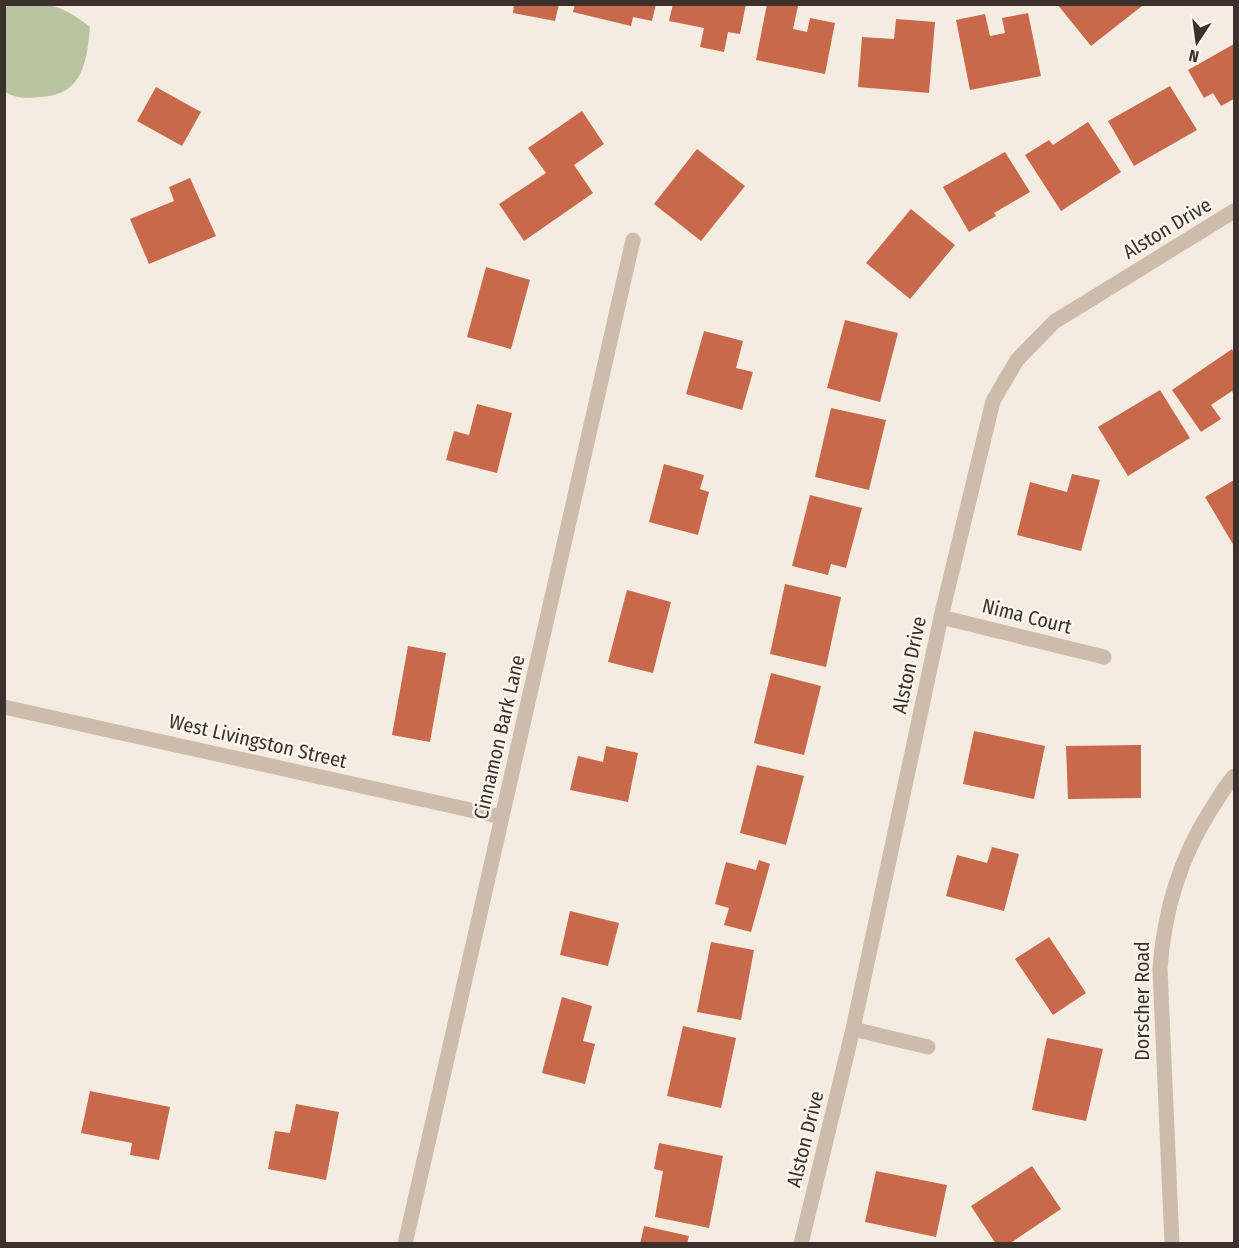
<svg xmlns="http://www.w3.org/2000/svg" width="1239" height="1248" font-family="'Fira Sans Condensed',sans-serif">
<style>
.green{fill:#b8c4a0}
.building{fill:#c8694b}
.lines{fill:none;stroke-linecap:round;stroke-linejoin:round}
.minor{stroke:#cdbbac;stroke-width:15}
.labels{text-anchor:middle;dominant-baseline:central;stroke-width:5;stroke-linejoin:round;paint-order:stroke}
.street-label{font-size:20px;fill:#3b302b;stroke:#fbf5ee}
</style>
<rect width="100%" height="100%" fill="#f4ebe1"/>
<path class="green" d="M4 5C46 4 56 0 90 27 87 61 83 95 41 97 27 98 17 99 5 92Z"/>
<path class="building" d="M514 4H559L555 21 513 13Z
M575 4H656L652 21 633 17 631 26 573 12Z
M673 4H746L740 34 728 32 724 52 700 47 704 28 669 21Z
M767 4 798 6 793 29 807 32 810 18 835 23 825 74 756 60Z
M1057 4H1140L1142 6 1091 46Z
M1028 13 1041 76 970 90 956 20 985 14 990 36 1005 33 1002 18Z
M896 19 935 22 929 93 858 87 862 37 894 39Z
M1234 44V99L1221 106 1213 93 1204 98 1188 70Z
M1170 86 1197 130 1134 166 1108 121Z
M156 87 201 112 182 146 137 121Z
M582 111 604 144 574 165 593 193 524 241 499 204 546 173 528 148Z
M1088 122 1121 172 1061 211 1025 155 1049 140 1053 145Z
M697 149 745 186 701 241 654 204Z
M1005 152 1030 192 994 213 996 216 969 232 943 187Z
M190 178 216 236 149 264 130 219 174 201 169 187Z
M911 209 955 245 910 299 866 263Z
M486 267 530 280 511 349 467 337Z
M845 320 898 333 880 402 827 388Z
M704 331 743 341 736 368 753 372 742 410 686 394Z
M1232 349 1234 353V395L1232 391 1211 405 1221 419 1201 432 1172 390Z
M1160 390 1190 438 1128 476 1098 427Z
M477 404 512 413 497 473 446 460 454 431 469 435Z
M831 408 886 420 869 490 815 477Z
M664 464 704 475 700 489 709 492 698 535 649 522Z
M1072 474 1100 480 1081 551 1017 535 1030 482 1067 492Z
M1234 480V546L1205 497Z
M810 495 862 508 846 568 831 564 828 575 792 566Z
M785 584 841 597 826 667 770 654Z
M627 590 671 602 653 673 608 662Z
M408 646 446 653 430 742 392 735Z
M771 673 821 686 804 755 754 743Z
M974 731 1045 746 1034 799 963 784Z
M1141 745V798L1068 799 1066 746Z
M606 746 638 753 628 802 570 790 578 756 603 762Z
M757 765 804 776 786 845 740 833Z
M992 847 1019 854 1004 911 946 896 957 855 987 863Z
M759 860 770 864 751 932 724 925 729 908 715 904 726 862 756 870Z
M570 911 619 923 608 966 560 955Z
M1049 937 1086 993 1053 1015 1015 959Z
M711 942 754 950 741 1020 697 1012Z
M562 997 592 1006 583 1041 595 1044 585 1084 542 1073Z
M683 1026 736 1038 721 1108 667 1096Z
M1047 1038 1103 1049 1086 1121 1032 1110Z
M90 1091 170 1107 159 1160 130 1155 132 1143 81 1133Z
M296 1104 339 1112 326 1180 268 1169 275 1131 290 1133Z
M659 1143 723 1156 709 1228 655 1217 663 1171 654 1169Z
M1032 1166 1061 1209 1009 1244H996L971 1206Z
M876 1171 947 1185 936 1237 865 1222Z
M644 1226 689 1236 687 1244H640Z"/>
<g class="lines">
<path class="minor" d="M941 617 1104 657
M4 707 502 817
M853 1029 928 1047
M405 1244 633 240
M801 1244 853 1029 941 617 993 401 1017 360 1054 322 1234 211
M1172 1244 1160 969C1164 911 1179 860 1210 811 1218 799 1225 786 1234 776"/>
</g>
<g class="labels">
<g class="street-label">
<text transform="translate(1167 228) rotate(-31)">Alston Drive</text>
<text transform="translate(1027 616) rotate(14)">Nima Court</text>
<text transform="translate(909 665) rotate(-78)">Alston Drive</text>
<text transform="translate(499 737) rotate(-77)">Cinnamon Bark Lane</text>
<text transform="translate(258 741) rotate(13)">West Livingston Street</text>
<text transform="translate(1142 1001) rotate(-90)">Dorscher Road</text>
<text transform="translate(805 1139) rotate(-76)">Alston Drive</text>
</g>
</g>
<rect width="1239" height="1248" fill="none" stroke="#3b302b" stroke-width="12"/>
<g transform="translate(1197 42) rotate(193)" stroke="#fbf5ee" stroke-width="4.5" paint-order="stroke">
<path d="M0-4.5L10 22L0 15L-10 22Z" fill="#3b302b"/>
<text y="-9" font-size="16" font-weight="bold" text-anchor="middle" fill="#3b302b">N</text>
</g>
</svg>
